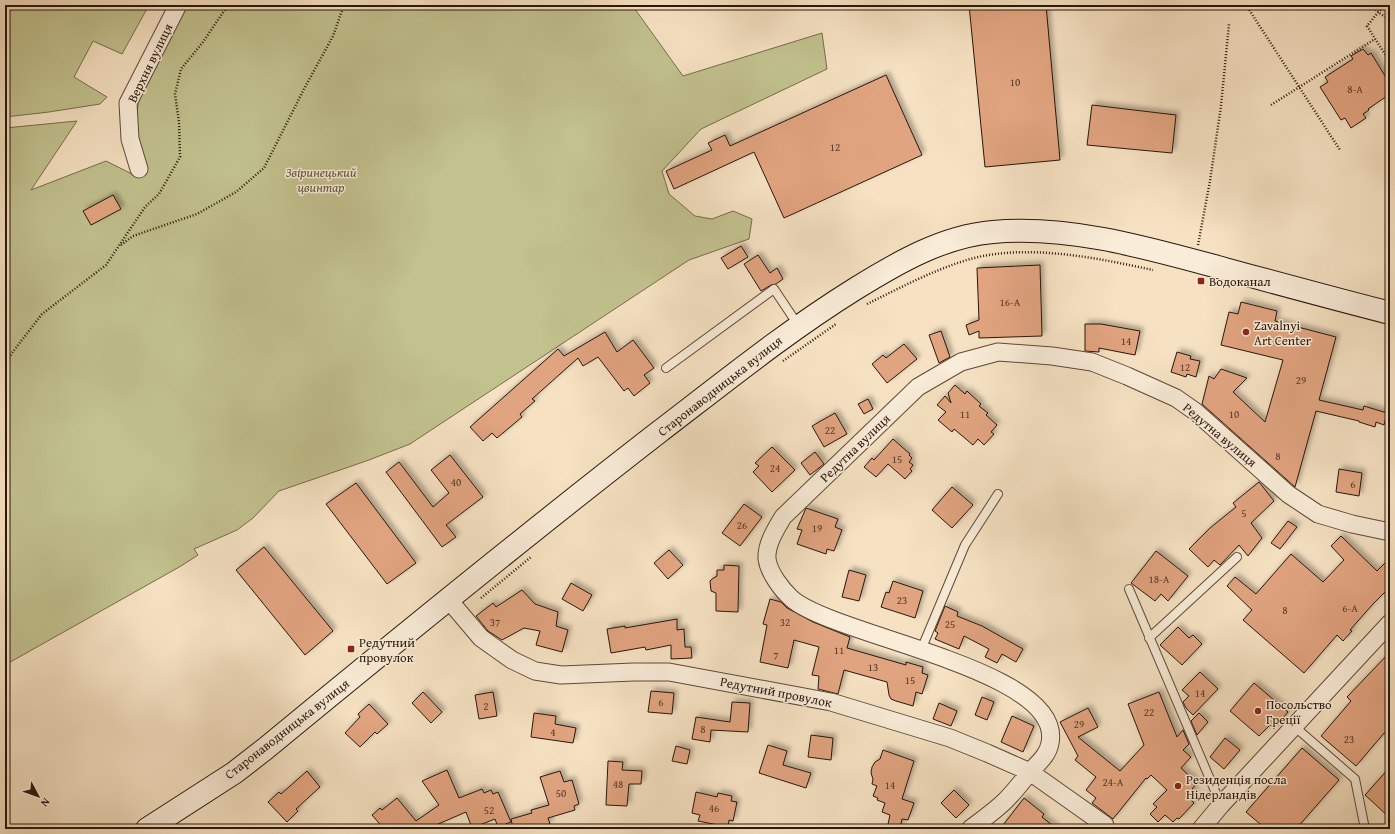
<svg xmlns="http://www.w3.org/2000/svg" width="1395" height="834" font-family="'Gentium Book Plus',serif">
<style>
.green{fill:#c2c28f;stroke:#766c4c}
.building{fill:#e1a480;stroke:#29160a;filter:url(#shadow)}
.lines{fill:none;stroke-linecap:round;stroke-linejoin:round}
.service-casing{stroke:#5c4938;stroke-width:10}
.minor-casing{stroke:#5c4938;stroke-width:19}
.secondary-casing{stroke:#29160a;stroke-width:24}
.path{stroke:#29160a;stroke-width:2.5;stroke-dasharray:1 2;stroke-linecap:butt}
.service{stroke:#f9ecd8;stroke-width:8}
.minor{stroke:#f9ecd8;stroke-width:17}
.secondary{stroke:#f9ecd8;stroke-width:22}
.poi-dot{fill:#8f2418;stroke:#f9ecd8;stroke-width:1.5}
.labels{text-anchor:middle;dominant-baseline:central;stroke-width:3;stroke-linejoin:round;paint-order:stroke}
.number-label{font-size:11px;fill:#573a28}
.street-label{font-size:13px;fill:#29160a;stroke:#f9ecd8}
.park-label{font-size:13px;font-style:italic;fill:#5f5239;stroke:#f9ecd8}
.poi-label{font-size:13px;fill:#29160a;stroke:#f9ecd8;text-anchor:start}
</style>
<defs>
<filter id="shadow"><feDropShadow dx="3.5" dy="-3.5" stdDeviation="2" flood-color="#0004"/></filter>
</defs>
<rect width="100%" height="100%" fill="#f6e2c3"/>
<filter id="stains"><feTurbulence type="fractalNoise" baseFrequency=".005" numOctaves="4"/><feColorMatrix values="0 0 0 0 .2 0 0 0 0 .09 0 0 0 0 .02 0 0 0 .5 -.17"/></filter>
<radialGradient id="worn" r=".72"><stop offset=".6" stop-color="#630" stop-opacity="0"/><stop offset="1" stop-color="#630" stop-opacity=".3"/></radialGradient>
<path class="green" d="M5 5H149L122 54 93 41 74 77 107 97 100 104 49 112 5 117Z
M184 5H632L683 76 822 33 827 69 701 129 662 171 669 194 695 216 712 219 733 211 752 219 749 239 689 260 410 444 369 460 279 491 253 518 237 530 194 549 198 555 181 566 5 665V128L77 121 31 190 106 161 134 175 135 133 139 95Z"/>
<path class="building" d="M969 5H1046L1060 160 985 167Z
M1363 49 1368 55 1371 53 1390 84V94L1368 109 1369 110 1363 114 1366 118 1351 128 1345 118 1341 120 1320 87 1328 82 1325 77 1353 59 1351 56Z
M886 75 922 155 784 218 754 152 674 189 666 171 712 150 708 143 725 135 730 146Z
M1092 105 1176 115 1172 153 1087 145Z
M113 195 121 209 91 225 83 211Z
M741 246 748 257 728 269 721 258Z
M758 255 770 273 777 268 783 279 776 284 771 285 761 291 744 264Z
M1040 265 1042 336 979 338V331L969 335 966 325 979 320 977 268Z
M1241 302 1277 311 1275 321 1336 337 1319 400 1363 410 1364 406 1387 413 1384 425 1376 422 1375 427 1359 422V421L1316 411 1295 487 1202 404 1209 376 1214 379 1221 369 1247 378 1233 392 1265 422 1283 360 1221 345 1229 312 1238 314Z
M1085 324H1101L1140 331 1135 355 1099 348V352L1085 351Z
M941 331 950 357 939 363 929 335Z
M605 332 617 352 633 340 654 368 644 375 650 383 634 396 628 388 624 391 598 357 583 366 578 358 532 399 535 401 520 414 522 417 497 438 492 433 483 441 470 427 558 349 564 356Z
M904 344 917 359 887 383 872 364 883 355 886 358Z
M1177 352 1191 356 1190 359 1200 361 1196 377 1187 374 1186 377 1171 372Z
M955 385 965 394 967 391 981 404 979 406 988 413 986 415 997 425 991 432 994 434 984 445 978 439 973 445 954 429 952 432 938 420 946 412 937 405 945 396 951 403 948 393Z
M868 399 873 409 864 414 858 404Z
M835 413 847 434 824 447 812 426Z
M893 439 910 454 909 455 912 458 909 462 913 465 910 469 912 471 905 479 888 464 876 477 864 467 872 458 874 460Z
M772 447 795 470 772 492 753 472 759 466 755 463Z
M815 452 824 464 810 475 801 463Z
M450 455 483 497 446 525 456 537 442 547 386 472 399 462 433 507 449 493 431 470Z
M1339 469 1362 473 1359 496 1336 492Z
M1259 482 1274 501 1251 523 1262 538 1248 556 1239 545 1220 565 1214 560 1208 567 1189 549 1210 528 1236 507 1233 503Z
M356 483 416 563 387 584 326 504Z
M952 487 973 505 952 528 932 510Z
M744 504 762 517 740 546 722 533Z
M806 508 838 519 835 527 842 530 834 551 827 549 826 554 797 544 802 530 797 529Z
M1288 521 1297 527 1280 549 1271 543Z
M1341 536 1377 571 1390 558V587L1373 604 1350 630 1352 631 1343 641 1337 635 1304 673 1243 620 1252 610 1227 586 1235 577 1256 594 1291 554 1323 582 1344 560 1331 546Z
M264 547 333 631 305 655 236 570Z
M669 550 683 565 668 579 654 563Z
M1156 551 1188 576 1168 601 1161 594 1155 601 1131 583Z
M724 565 739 566 738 612 716 611V593L711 591 710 581 712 579 717 576V570H724Z
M849 570 866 575 859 601 842 597Z
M893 581 923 591 915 618 881 607 886 592 889 593Z
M571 583 592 595 583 611 562 599Z
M522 590 535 604 558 612 556 626 568 630 562 652 536 645 540 631 524 628 502 640 488 631 476 616 493 603 496 607Z
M770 599 781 602 787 608 813 622 850 637 847 648 906 665V662L923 667 922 673 928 675 922 694 916 692 913 706 896 701 891 699 889 695 887 682 844 670 838 694 818 689 819 676 812 675 819 647 794 640 788 668 760 662 767 625 763 624Z
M945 606 958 612 957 616 982 626 1023 649 1016 662 1002 654 997 663 985 657 989 649 964 636 959 649 935 639 938 633 935 631Z
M677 619V630L684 629 685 647H691L692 658 671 659V645L646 650 645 647 611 653 607 629 625 626V628Z
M1178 627 1189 638 1193 635 1202 644 1182 665 1160 645Z
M1390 652V737L1385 732 1356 766 1321 736 1351 701 1347 697Z
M1200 672 1218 689 1193 715 1186 708 1183 702 1189 696 1182 690Z
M1254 683 1288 712 1274 729 1270 725 1259 736 1230 711Z
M651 691 674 693 672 714 648 712Z
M423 692 442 712 431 723 412 703Z
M493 692 497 716 479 719 475 695Z
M1159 692 1177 737 1183 730 1189 744 1183 750 1191 757 1181 768 1197 783 1192 789 1196 793 1190 799 1194 803 1179 819 1177 818 1173 822 1165 815 1158 822 1150 814 1157 807 1153 804 1167 790 1151 775 1147 779 1146 778 1113 819 1092 803 1096 798 1086 790 1096 777 1075 760 1078 756 1060 722 1088 708 1098 727 1078 737 1120 771 1144 745 1128 704Z
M982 697 994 702 987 720 975 715Z
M732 702 750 703 748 732 711 730 710 742 692 739 696 717 730 722Z
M939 703 957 711 951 726 933 719Z
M369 704 388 724 377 734 375 732 360 747 345 733 360 717 358 714Z
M534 713 556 716 555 724 576 728 573 743 531 737Z
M1199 713 1208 722 1197 735 1191 721Z
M1012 716 1034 726 1023 752 1001 742Z
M811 735 833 738 831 760 808 757Z
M1225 738 1240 750 1224 769 1210 757Z
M768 745 787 751 783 765 811 773 806 788 759 773Z
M676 746 690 750 687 764 672 761Z
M1302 748 1339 780 1296 829H1266L1246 812Z
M883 750 914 761 902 799 914 803 908 820 902 819 900 829H887L890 815 882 812 885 803 877 800 878 798 873 796 877 786 872 784 873 779 871 773 872 767 875 762 880 759Z
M608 761 623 762 622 770 642 771 641 784H629L627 806 606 805Z
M1390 767V818L1365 795Z
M447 770 459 798 482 789 484 793 491 790 493 794 498 792 511 822 498 827 495 819 472 828 466 812 436 825 439 829H384L372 815 380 808 382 810 397 798 416 821 439 805 422 781Z
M307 771 320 787 296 809 298 811 287 822 268 802 279 792 281 794Z
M560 771 564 782 572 780 579 804 574 806 575 810 548 818 550 824 528 829H513L511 819 532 813 531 810 549 805 540 777Z
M954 790 969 805 956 818 941 803Z
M696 792 717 797 718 793 732 796 731 801 737 802 733 821 729 820 728 827 698 821 700 815 692 813Z
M1024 798 1044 814 1042 817 1057 829H1000Z"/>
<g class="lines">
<defs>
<path id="service" d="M666 368 774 289 798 325
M1129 589 1221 805
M1149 638 1237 557
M921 650 965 545 998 494
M1295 727 1355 779 1365 829"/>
<path id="minor" d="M139 169 130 139 128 103 178 5
M448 599 481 638 512 660 535 671 561 675 634 672H669L831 702 950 738 987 753 1030 772 1105 825
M970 829C982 820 995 811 1006 800 1015 791 1023 780 1031 771 1039 762 1048 755 1050 743 1065 670 837 637 792 599 782 590 769 573 767 559 766 544 776 529 783 517L918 387 961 362 998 352 1052 356 1092 362 1127 376 1176 398 1196 412 1288 494 1318 514 1352 524 1390 532
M1201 829 1221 805 1390 623"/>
<path id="secondary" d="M147 829 234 773 265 749C395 642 526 535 659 432 723 383 786 332 855 289 897 263 943 236 993 232 1071 225 1151 249 1225 269 1280 284 1335 299 1390 313"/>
</defs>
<use href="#service" class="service-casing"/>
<use href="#minor" class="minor-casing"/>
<use href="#secondary" class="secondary-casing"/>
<path class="path" d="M1246 5 1340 150
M1371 5C1377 11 1381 16 1390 18
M1384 5 1367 26 1390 62
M1383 6 1390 8
M1271 105 1375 39
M121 245 133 236 197 214 236 192 264 168 304 89 333 36 344 5
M1198 245 1210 181 1221 106 1229 24
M867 304C902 287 937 268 974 258 1031 244 1097 258 1153 270
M783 361 836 324
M5 366 12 353 42 314 106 265 145 207 159 194 180 157 179 122 175 94 181 69 203 42 228 5
M481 598 531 557"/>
<use href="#service" class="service"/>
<use href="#minor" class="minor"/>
<use href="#secondary" class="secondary"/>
</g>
<g class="poi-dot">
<rect x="1197" y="277" width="8" height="8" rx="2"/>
<circle cx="1246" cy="332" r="4"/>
<rect x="347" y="645" width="8" height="8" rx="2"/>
<circle cx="1258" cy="711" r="4"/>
<circle cx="1178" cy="786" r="4"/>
</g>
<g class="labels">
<g class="number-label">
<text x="1015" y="82">10</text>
<text x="1355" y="89">8-А</text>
<text x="835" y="147">12</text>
<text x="1010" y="302">16-А</text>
<text x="1126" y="341">14</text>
<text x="1185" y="367">12</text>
<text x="1301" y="380">29</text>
<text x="965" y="414">11</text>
<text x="1234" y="414">10</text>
<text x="830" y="430">22</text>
<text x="1278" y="456">8</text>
<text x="897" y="459">15</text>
<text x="775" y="468">24</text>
<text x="456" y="482">40</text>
<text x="1353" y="484">6</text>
<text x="1244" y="513">5</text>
<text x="742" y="525">26</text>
<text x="817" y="528">19</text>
<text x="1159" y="579">18-А</text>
<text x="902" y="600">23</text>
<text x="1350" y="608">6-А</text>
<text x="1285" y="610">8</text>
<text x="495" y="622">37</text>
<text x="785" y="622">32</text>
<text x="950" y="624">25</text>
<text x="839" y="650">11</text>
<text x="776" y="655">7</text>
<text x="873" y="667">13</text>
<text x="910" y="680">15</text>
<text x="1200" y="693">14</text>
<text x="661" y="702">6</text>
<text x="486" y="706">2</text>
<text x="1149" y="712">22</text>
<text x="1079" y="724">29</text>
<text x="703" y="729">8</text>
<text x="553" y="732">4</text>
<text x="1349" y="739">23</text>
<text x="1113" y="782">24-А</text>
<text x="618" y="784">48</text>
<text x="890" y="785">14</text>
<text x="561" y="793">50</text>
<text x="714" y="808">46</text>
<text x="489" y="810">52</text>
</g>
<g class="street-label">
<text transform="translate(150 63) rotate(-64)">Верхня вулиця</text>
<text transform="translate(720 386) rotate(-38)">Старонаводницька вулиця</text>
<text transform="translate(1220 435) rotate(40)">Редутна вулиця</text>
<text transform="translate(855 448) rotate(-44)">Редутна вулиця</text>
<text transform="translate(776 692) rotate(11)">Редутний провулок</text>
<text transform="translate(287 729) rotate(-38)">Старонаводницька вулиця</text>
</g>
<g class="park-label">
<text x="321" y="172">Звіринецький<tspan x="321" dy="15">цвинтар</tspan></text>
</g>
<g class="poi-label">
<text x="1209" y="281">Водоканал</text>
<text x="1254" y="325">Zavalnyi<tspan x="1254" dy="15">Art Center</tspan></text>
<text x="359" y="642">Редутний<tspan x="359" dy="15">провулок</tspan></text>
<text x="1266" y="704">Посольство<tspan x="1266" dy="15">Греції</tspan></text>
<text x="1186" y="779">Резиденція посла<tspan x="1186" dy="15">Нідерландів</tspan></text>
</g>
</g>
<rect width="1395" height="834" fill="none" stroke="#f6e2c3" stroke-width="20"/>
<rect x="6" y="6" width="1383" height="822" fill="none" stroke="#29160a" stroke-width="2"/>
<rect x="10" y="10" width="1375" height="814" fill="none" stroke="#29160a"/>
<g transform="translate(38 796) rotate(131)" stroke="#f9ecd8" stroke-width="3" paint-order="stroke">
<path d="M0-3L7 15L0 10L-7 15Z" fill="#29160a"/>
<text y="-6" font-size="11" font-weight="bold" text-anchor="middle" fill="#29160a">N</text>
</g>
<rect width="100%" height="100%" filter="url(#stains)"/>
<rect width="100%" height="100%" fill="url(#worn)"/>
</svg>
